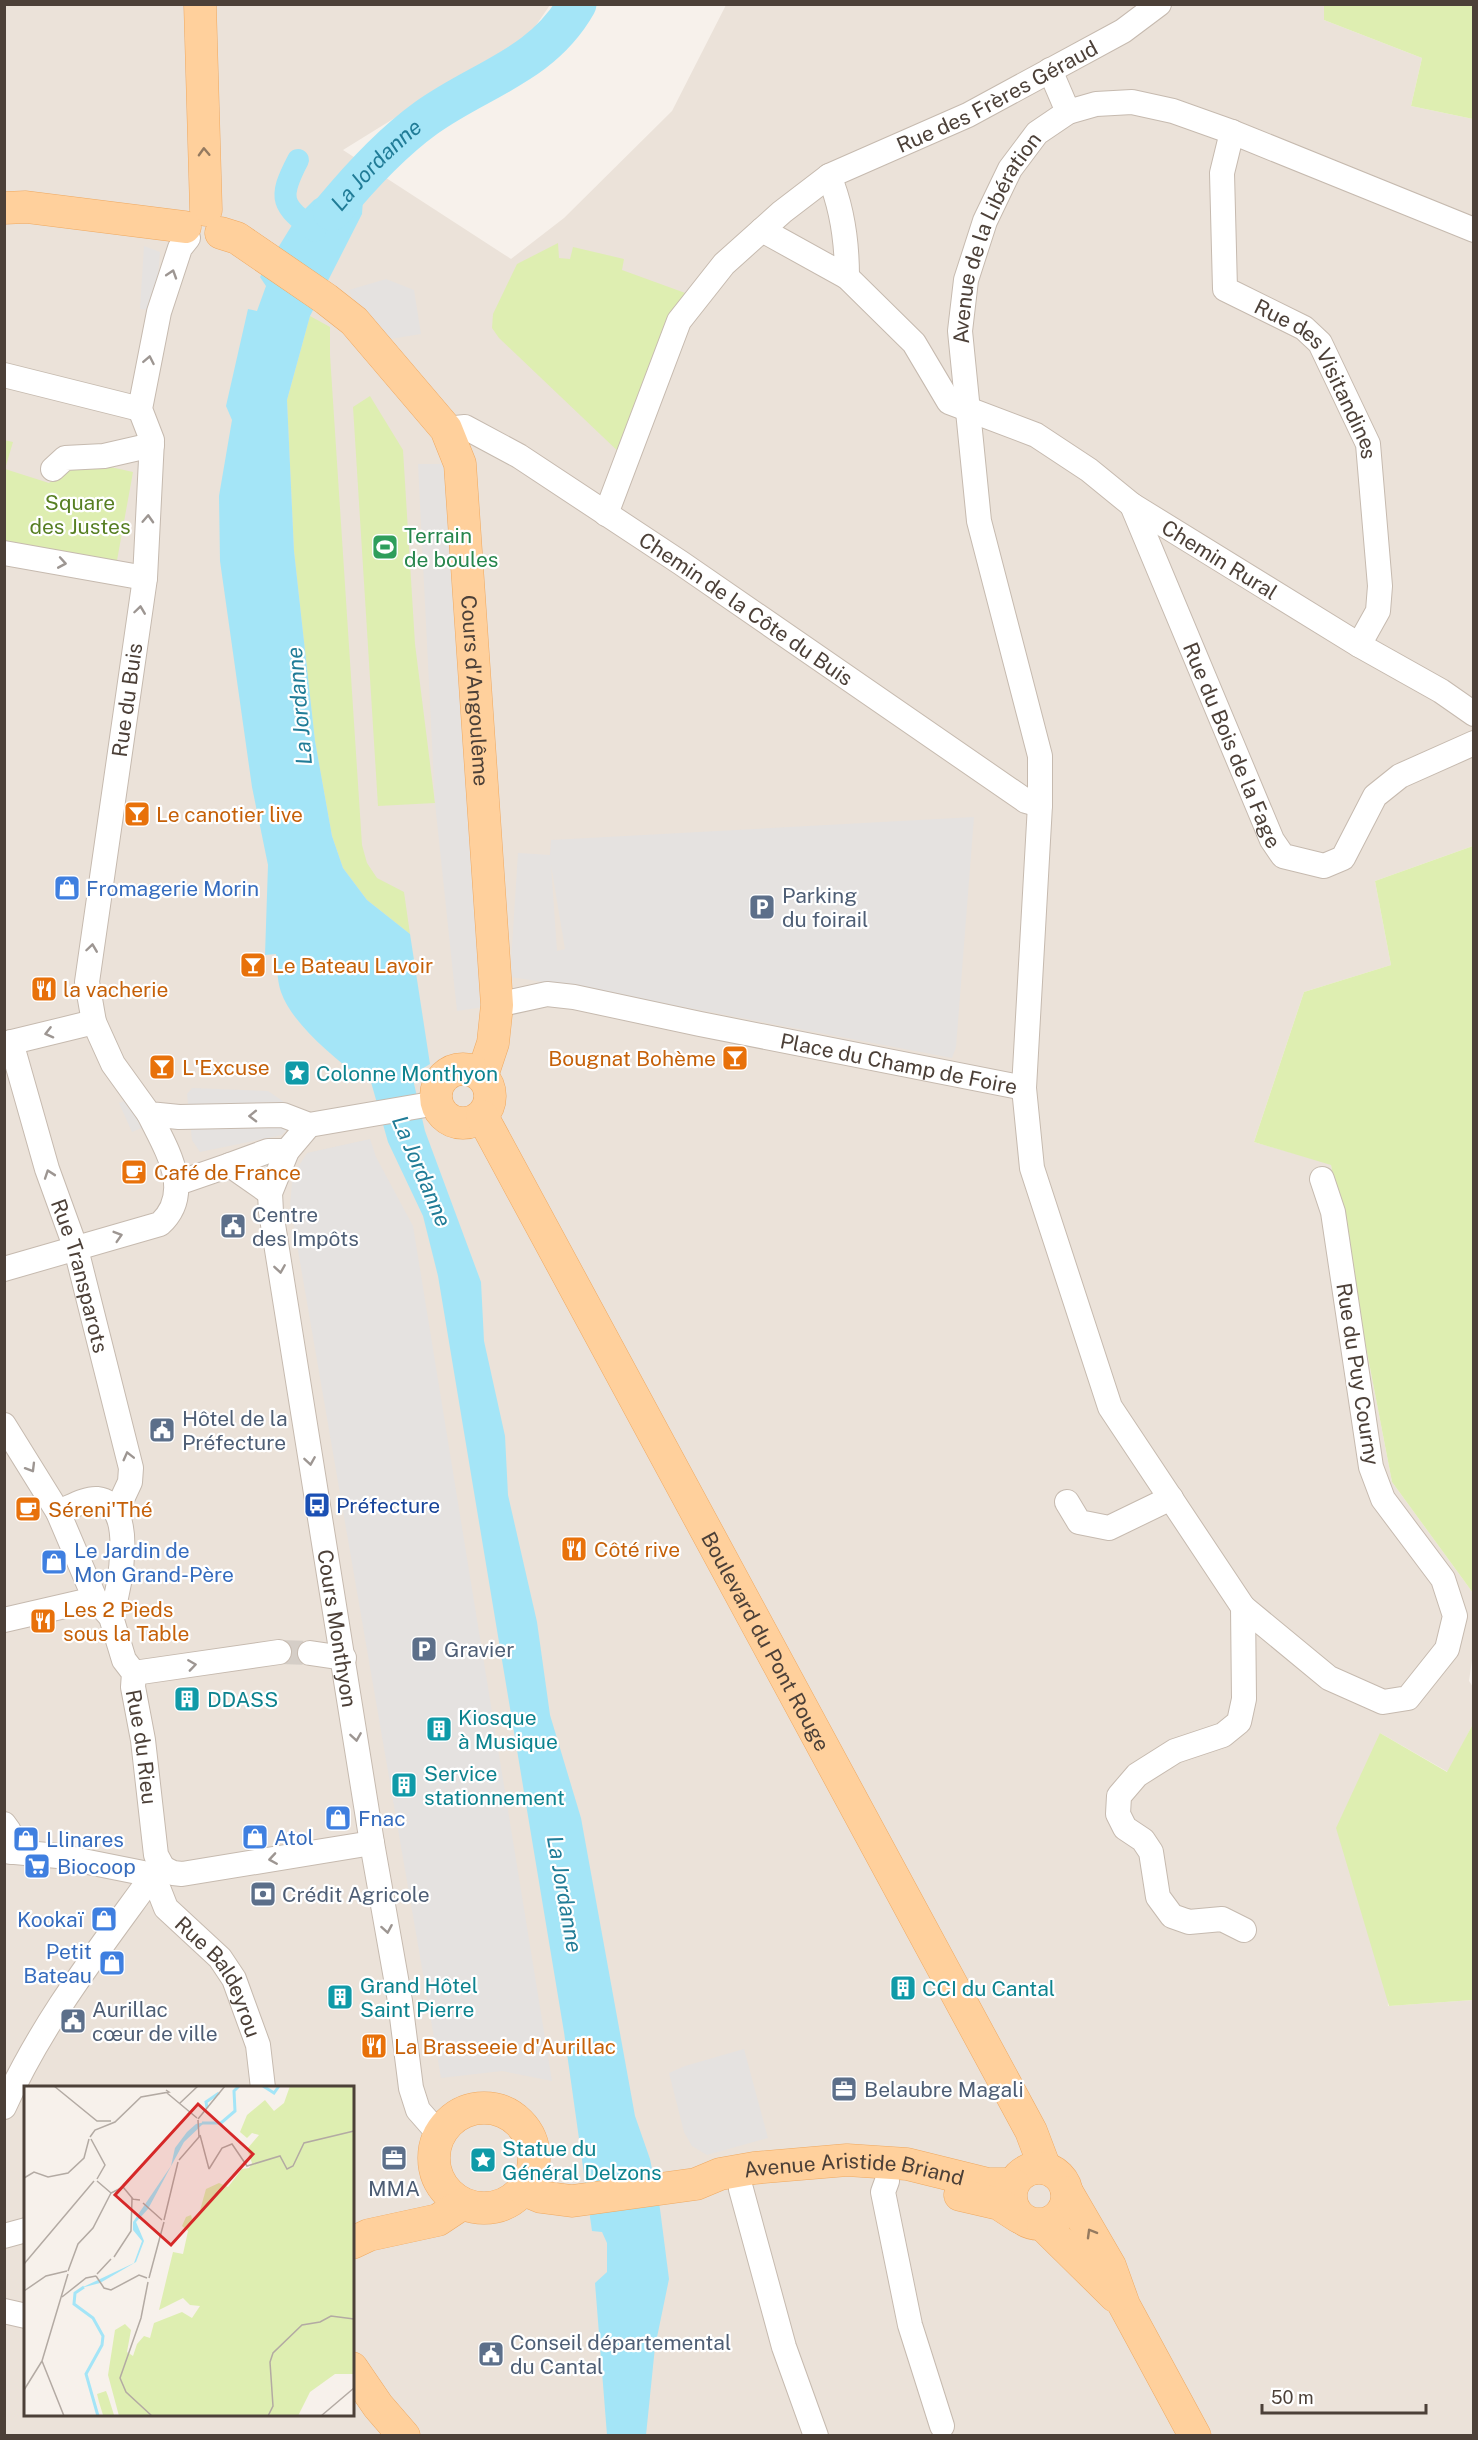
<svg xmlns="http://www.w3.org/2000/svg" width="1478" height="2440" font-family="'Public Sans',sans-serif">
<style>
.residential{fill:#ebe2d9;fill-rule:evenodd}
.green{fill:#deeeb1}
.parking{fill:#e5e2e0;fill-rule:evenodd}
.water{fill:#a4e5f7}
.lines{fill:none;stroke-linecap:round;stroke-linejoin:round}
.canal{stroke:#a4e5f7;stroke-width:22}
.river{stroke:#a4e5f7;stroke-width:39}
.minor-tunnel{stroke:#d5cec7;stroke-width:24;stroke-dasharray:24 12;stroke-linecap:butt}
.minor-casing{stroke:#c6baaf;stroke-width:26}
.major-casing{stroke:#efa961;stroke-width:33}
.minor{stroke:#fff;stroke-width:24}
.major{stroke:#ffd09c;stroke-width:32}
.oneway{stroke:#947a60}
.oneway2{stroke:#9d9692}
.labels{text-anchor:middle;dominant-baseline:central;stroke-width:4.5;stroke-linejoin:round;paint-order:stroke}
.street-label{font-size:21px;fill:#4c4038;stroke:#fff}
.park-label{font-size:21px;fill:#577f23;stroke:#fff}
.leisure-label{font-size:21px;fill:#27864d;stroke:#fff;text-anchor:start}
.food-label{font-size:21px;fill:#c56008;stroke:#fff;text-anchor:start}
.shop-label{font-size:21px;fill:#366cbe;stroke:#fff;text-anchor:start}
.service-label{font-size:21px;fill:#4e5e75;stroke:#fff;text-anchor:start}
.culture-label{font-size:21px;fill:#0d838f;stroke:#fff;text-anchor:start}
.transit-label{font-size:21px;fill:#164399;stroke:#fff;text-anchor:start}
.water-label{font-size:22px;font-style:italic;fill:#207c97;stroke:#fff}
.inset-river{fill:none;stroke:#a4e5f7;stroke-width:3}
.inset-road{fill:none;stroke:#b3aaa3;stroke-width:1.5}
.view{fill:#d62828;fill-opacity:0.15;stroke:#d62828;stroke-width:3}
.inset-edge{fill:none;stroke:#4c4038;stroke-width:3}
</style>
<rect width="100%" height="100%" fill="#f7f1eb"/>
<path class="residential" d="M5 5H550L530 34 343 150 511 259 564 218 672 111 726 5H1324V20L1422 58 1411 106 1473 119V846L1375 881 1391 965 1304 992 1254 1142 1331 1164 1392 1482 1473 1593V1653L1469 1681 1473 1687V1724L1448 1772 1380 1733 1388 2006 1473 2000V2435L5 2436ZM26 2088H352V2414H26Z"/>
<path class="green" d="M1324 5H1473V119L1411 106 1422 58 1324 20Z
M558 243 559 258 570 259 573 247 624 259 622 270 688 294 623 456 499 338 492 328 493 314 517 264Z
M310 316 330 327V355L362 845 367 863 377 878 404 892 410 934 367 900 343 868 332 836 315 741 294 551 287 400Z
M370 396 403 450 415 644 435 803 378 806 353 407Z
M4 440 13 442 5 469 49 483 66 471 106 466 133 472 116 566 5 544Z
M1473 846V1593L1392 1482 1331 1165 1254 1142 1304 992 1391 965 1375 881Z
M1473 1724V2000L1389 2006 1336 1828 1380 1733 1447 1772Z"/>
<path class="parking" d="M144 246 160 252 155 311 140 309Z
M386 279 414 290 421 334 390 339 354 304 349 290Z
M418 464H460L497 1005 457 1011 435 803Z
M974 817 956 1047 952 1058 578 987 510 977 518 853 550 855 551 840ZM551 865 565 949 557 951Z
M192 1088 268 1091 287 1104 290 1125 282 1135 200 1152 192 1140 187 1094Z
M129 1099 144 1127 132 1132 119 1103Z
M370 1139 376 1157 413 1226 552 2081 502 2071 441 2078 290 1204 293 1175 307 1153Z
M744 2049 768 2138 707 2155 692 2146 684 2132 669 2073 685 2066Z"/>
<path class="water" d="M365 171 362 214 310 316 287 400 294 551 315 741 332 836 343 868 367 900 410 934 430 1064 412 1075 425 1131 481 1282 484 1341 505 1436 508 1495 537 1622 550 1715 581 1818 635 2116 650 2159 660 2209 669 2279 655 2347 646 2435H607L595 2283 607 2272V2243L602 2232 592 2231 564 2032 438 1276 423 1216 388 1142 369 1075 360 1078C334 1057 292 1024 281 992 277 980 277 966 276 954L265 955 268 865 252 787 220 561 219 496 232 420 226 406 248 309 257 311 266 286 260 277 297 217 314 200Z"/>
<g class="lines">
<path class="canal" d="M298 160C277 200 282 205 315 231"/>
<path class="river" id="s1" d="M332 211C360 177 390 144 426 118 480 79 542 66 577 4"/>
<path class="minor-tunnel" d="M279 1652 310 1653"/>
<defs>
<g id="minor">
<path d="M1050 70 1068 112"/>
<path id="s2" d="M1232 132 1222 173 1225 289 1304 328 1320 343 1368 444 1380 586 1378 611 1359 645"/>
<path d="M762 230 847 277C847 243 842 207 829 176"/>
<path d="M188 238 180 248 159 312 140 409 152 440 145 578 87 982 94 1022 113 1064 149 1114 179 1117 283 1115 309 1125 437 1103"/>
<path id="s3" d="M847 277 914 343 949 402 1036 435 1089 470 1132 505 1359 645 1441 691 1474 714"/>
<path d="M4 375 140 409"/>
<path id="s4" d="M446 429 465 427 519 456 681 563 1026 801 1040 805"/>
<path d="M53 469 65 458 104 456 152 445"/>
<path id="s5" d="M1132 505 1272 840 1283 856 1324 866 1343 858 1375 796 1400 776 1474 743"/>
<path id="s6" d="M606 514 679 321 724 264 782 212 829 176 968 115 1123 31 1159 4"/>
<path d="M4 553 145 578"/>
<path id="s7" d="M497 1005 547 994 574 997 700 1024 1024 1088 1040 805V756L979 521 960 331 966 280 985 221 1010 169 1037 133 1068 112 1096 104 1132 102 1173 111 1232 132 1474 230"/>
<path id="s8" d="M11 1042 47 1169 76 1249 131 1468 130 1482 116 1512"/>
<path d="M4 1044 94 1022"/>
<path d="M1024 1088 1032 1168 1110 1407 1243 1607 1244 1699 1239 1722 1223 1735 1175 1751 1137 1775 1119 1796 1118 1814 1125 1828 1143 1840 1151 1852 1158 1897 1172 1916 1189 1922 1222 1919 1244 1930"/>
<path id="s9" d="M309 1125 287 1151 270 1193 271 1212 372 1843 400 2001 411 2088 418 2110 440 2135"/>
<path d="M230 1165 268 1151H287"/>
<path d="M178 1183 230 1165 270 1193"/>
<path d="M4 1269 160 1224C195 1192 165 1147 149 1114"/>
<path id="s10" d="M4 1425 58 1512 95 1599 111 1617 124 1660 134 1673 133 1687 143 1740 156 1855 163 1868"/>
<path d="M1067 1502 1079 1522 1109 1528 1171 1498"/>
<path d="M58 1512C69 1508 86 1498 97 1499 139 1504 118 1593 111 1617"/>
<path d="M1243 1607 1329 1678 1383 1702 1408 1698 1447 1649 1455 1616 1443 1579 1383 1499 1371 1467 1333 1212 1322 1179"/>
<path d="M4 1620 95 1599"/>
<path d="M310 1653 344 1658"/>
<path d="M134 1673 279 1652"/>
<path d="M4 1824 9 1831 11 1852"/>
<path d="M4 1851 58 1856 153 1875"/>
<path d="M163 1868 173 1873 182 1874 372 1843"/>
<path id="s11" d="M153 1875 166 1908 220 1958 234 1979 258 2045 263 2088"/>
<path d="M4 2107C42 2022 99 1950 153 1875L163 1868"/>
<path d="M887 2181 883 2192 910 2325 942 2426"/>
<path d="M741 2189 784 2347 816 2436"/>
<path d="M4 2236 26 2230"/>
<path d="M4 2311 26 2316"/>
</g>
<g id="major">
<path d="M200 4 206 210"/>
<path d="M4 208 26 207 185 227"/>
<path id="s12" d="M221 233 237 238 326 299 354 321 446 429 460 464 497 1005 493 1043 482 1076"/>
<circle cx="463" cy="1096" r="27"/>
<path id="s13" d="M482 1116 1031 2131 1045 2168"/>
<circle cx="484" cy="2158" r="50"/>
<circle cx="1039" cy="2196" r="28"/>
<path id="s14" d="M524 2190 541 2197 572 2201 696 2184 720 2174 754 2168 847 2160 907 2164 988 2184H1013"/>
<path d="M1067 2192 1110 2266 1124 2305 1195 2436"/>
<path d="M960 2195 999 2204 1019 2217"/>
<path d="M1043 2225 1115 2296"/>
<path d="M352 2243 369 2235 438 2220 462 2204"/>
<path d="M352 2368 378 2406 404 2436"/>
</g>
</defs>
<use href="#minor" class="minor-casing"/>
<use href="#major" class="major-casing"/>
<use href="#minor" class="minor"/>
<use href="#major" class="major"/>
</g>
<defs><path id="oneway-chevron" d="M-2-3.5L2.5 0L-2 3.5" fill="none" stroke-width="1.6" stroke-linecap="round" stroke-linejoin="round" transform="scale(1.5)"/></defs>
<g class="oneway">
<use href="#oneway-chevron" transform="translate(204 152) rotate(-92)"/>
<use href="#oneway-chevron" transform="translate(1091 2233) rotate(-120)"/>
</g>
<g class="oneway2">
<use href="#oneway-chevron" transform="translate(172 274) rotate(-72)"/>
<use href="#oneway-chevron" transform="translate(149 360) rotate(-79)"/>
<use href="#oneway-chevron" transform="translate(148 519) rotate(-87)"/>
<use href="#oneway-chevron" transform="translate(62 563) rotate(10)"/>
<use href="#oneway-chevron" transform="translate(140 610) rotate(-82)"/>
<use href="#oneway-chevron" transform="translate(92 948) rotate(-82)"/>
<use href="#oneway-chevron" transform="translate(49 1033) rotate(166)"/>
<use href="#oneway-chevron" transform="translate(253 1116) rotate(179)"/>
<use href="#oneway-chevron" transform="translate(49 1174) rotate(-109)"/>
<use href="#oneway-chevron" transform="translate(118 1236) rotate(-17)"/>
<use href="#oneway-chevron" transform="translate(280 1269) rotate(81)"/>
<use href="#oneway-chevron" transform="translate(128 1456) rotate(-104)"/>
<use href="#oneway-chevron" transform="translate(310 1461) rotate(81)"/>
<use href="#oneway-chevron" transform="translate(31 1468) rotate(59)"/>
<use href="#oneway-chevron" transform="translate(192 1665) rotate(-8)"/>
<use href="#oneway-chevron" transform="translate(356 1737) rotate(81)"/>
<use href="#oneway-chevron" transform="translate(273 1859) rotate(171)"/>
<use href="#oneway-chevron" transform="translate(387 1929) rotate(80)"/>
</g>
<defs>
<symbol id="stadium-square" viewBox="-11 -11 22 22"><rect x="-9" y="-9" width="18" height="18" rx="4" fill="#2e9e5b" stroke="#fff"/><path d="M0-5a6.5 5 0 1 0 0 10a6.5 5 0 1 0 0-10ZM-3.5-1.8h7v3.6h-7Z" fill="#fff"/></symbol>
<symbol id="bar-square" viewBox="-11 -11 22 22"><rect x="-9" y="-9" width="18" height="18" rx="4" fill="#e8710a" stroke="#fff"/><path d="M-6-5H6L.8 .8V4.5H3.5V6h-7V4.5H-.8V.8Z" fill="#fff"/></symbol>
<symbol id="shop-square" viewBox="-11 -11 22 22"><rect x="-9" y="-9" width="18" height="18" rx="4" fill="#3f7fe0" stroke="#fff"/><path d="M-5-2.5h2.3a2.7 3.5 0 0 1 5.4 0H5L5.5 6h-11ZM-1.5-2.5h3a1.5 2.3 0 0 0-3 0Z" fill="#fff"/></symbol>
<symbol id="parking-square" viewBox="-11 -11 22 22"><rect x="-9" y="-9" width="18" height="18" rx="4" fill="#5c6f8a" stroke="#fff"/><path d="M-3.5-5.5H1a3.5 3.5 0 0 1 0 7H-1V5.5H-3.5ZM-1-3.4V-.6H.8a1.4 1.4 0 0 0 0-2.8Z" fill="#fff"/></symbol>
<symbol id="restaurant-square" viewBox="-11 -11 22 22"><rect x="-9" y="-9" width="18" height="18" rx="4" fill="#e8710a" stroke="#fff"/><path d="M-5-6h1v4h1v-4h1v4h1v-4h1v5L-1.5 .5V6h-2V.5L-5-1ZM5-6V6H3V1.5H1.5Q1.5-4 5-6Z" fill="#fff"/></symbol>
<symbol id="sight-square" viewBox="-11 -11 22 22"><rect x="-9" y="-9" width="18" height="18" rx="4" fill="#0f9aa8" stroke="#fff"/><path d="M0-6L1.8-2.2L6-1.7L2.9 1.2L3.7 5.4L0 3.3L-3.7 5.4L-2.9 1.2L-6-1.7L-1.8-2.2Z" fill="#fff"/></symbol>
<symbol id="cafe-square" viewBox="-11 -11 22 22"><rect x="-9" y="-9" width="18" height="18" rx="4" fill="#e8710a" stroke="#fff"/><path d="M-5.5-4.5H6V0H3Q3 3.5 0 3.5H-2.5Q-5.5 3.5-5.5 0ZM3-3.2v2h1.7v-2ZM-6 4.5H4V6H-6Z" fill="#fff"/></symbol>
<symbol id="civic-square" viewBox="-11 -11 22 22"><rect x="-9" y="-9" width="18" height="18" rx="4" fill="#5c6f8a" stroke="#fff"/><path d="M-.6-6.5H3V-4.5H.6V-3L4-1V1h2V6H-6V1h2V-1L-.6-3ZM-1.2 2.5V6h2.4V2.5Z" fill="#fff"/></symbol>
<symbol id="bus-square" viewBox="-11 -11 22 22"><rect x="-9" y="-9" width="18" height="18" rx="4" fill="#1a4fb4" stroke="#fff"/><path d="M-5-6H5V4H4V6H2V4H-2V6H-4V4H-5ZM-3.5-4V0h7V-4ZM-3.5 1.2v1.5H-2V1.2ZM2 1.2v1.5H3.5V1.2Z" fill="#fff"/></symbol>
<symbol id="building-square" viewBox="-11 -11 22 22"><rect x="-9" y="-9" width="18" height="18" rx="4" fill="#0f9aa8" stroke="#fff"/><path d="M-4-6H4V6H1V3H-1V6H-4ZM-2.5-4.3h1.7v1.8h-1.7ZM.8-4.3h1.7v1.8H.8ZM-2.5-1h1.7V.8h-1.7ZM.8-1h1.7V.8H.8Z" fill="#fff"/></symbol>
<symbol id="supermarket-square" viewBox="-11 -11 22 22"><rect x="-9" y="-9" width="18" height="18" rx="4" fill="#3f7fe0" stroke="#fff"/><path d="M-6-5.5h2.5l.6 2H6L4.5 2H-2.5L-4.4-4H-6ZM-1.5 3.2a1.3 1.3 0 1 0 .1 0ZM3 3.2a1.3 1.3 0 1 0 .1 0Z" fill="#fff"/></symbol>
<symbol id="bank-square" viewBox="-11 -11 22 22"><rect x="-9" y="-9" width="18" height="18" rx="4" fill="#5c6f8a" stroke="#fff"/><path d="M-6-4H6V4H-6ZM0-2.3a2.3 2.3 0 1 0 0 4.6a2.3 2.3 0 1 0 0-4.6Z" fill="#fff"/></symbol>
<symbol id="office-square" viewBox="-11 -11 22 22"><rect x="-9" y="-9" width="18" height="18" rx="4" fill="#5c6f8a" stroke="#fff"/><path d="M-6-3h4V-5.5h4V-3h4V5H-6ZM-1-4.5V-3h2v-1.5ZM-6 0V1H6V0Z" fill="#fff"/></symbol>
</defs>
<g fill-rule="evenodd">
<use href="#stadium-square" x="370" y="532" width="30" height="30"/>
<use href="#bar-square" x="122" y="799" width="30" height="30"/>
<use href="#shop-square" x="52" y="873" width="30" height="30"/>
<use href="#parking-square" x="747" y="892" width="30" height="30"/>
<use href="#bar-square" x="238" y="950" width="30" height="30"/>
<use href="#restaurant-square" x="29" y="974" width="30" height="30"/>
<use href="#bar-square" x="720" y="1043" width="30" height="30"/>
<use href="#bar-square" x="147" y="1052" width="30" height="30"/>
<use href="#sight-square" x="282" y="1058" width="30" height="30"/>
<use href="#cafe-square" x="119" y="1157" width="30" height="30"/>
<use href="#civic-square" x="218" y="1211" width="30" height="30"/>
<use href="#civic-square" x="147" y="1415" width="30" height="30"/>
<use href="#bus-square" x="302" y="1490" width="30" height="30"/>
<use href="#cafe-square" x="13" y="1494" width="30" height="30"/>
<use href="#restaurant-square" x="559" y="1534" width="30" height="30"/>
<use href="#shop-square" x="39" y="1547" width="30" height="30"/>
<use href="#restaurant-square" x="28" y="1606" width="30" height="30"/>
<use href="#parking-square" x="409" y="1634" width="30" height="30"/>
<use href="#building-square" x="172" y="1684" width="30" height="30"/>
<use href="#building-square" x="424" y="1714" width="30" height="30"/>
<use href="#building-square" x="389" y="1770" width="30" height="30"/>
<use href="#shop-square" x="323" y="1803" width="30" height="30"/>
<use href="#shop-square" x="240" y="1822" width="30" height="30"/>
<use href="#shop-square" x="11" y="1824" width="30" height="30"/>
<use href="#supermarket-square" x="22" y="1851" width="30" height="30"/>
<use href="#bank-square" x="248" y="1879" width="30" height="30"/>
<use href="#shop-square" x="89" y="1904" width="30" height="30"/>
<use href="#shop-square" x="97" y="1948" width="30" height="30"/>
<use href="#building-square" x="888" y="1973" width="30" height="30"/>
<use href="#building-square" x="325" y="1982" width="30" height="30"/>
<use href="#civic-square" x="58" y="2006" width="30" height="30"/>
<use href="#restaurant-square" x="359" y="2031" width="30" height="30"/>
<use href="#office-square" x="829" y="2074" width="30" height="30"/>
<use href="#office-square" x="379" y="2143" width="30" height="30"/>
<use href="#sight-square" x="468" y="2145" width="30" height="30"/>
<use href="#civic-square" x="476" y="2339" width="30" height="30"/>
</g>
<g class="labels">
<g class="street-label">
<text stroke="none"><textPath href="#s6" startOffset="602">Rue des Frères Géraud</textPath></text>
<text stroke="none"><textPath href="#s7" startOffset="1404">Avenue de la Libération</textPath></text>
<text stroke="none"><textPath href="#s2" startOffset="294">Rue des Visitandines</textPath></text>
<text stroke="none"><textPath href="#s3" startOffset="478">Chemin Rural</textPath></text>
<text stroke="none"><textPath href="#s4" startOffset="354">Chemin de la Côte du Buis</textPath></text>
<text stroke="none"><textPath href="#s12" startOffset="567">Cours d'Angoulême</textPath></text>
<text transform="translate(127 700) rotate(-82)">Rue du Buis</text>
<text stroke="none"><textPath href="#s5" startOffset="260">Rue du Bois de la Fage</textPath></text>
<text stroke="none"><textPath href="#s7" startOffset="410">Place du Champ de Foire</textPath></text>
<text stroke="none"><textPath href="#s8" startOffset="244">Rue Transparots</textPath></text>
<text transform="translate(1358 1374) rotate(81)">Rue du Puy Courny</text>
<text stroke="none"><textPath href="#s9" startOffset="520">Cours Monthyon</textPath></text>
<text stroke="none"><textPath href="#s13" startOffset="597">Boulevard du Pont Rouge</textPath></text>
<text stroke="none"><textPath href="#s10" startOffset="357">Rue du Rieu</textPath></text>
<text stroke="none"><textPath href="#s11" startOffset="124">Rue Baldeyrou</textPath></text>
<text stroke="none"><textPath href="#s14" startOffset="336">Avenue Aristide Briand</textPath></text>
</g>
<g class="park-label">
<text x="80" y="502">Square<tspan x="80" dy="24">des Justes</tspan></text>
</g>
<g class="leisure-label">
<text x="404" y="535">Terrain<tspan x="404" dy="24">de boules</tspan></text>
</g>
<g class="food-label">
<text x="156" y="814">Le canotier live</text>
<text x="272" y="965">Le Bateau Lavoir</text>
<text x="63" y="989">la vacherie</text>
<text x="716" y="1058" text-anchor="end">Bougnat Bohème</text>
<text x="182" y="1067">L'Excuse</text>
<text x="154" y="1172">Café de France</text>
<text x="48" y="1509">Séreni'Thé</text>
<text x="594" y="1549">Côté rive</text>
<text x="63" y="1609">Les 2 Pieds<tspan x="63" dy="24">sous la Table</tspan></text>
<text x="394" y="2046">La Brasseeie d'Aurillac</text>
</g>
<g class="shop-label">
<text x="86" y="888">Fromagerie Morin</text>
<text x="74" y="1550">Le Jardin de<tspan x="74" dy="24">Mon Grand-Père</tspan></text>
<text x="358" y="1818">Fnac</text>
<text x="274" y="1837">Atol</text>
<text x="46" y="1839">Llinares</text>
<text x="57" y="1866">Biocoop</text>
<text x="84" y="1919" text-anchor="end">Kookaï</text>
<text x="92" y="1951" text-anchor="end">Petit<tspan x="92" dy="24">Bateau</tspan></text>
</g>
<g class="service-label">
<text x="782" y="895">Parking<tspan x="782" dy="24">du foirail</tspan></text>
<text x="252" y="1214">Centre<tspan x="252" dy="24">des Impôts</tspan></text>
<text x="182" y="1418">Hôtel de la<tspan x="182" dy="24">Préfecture</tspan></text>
<text x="444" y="1649">Gravier</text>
<text x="282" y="1894">Crédit Agricole</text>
<text x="92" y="2009">Aurillac<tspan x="92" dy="24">cœur de ville</tspan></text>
<text x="864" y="2089">Belaubre Magali</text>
<text x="394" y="2188" text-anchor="middle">MMA</text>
<text x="510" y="2342">Conseil départemental<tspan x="510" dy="24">du Cantal</tspan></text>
</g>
<g class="culture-label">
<text x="316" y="1073">Colonne Monthyon</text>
<text x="207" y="1699">DDASS</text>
<text x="458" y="1717">Kiosque<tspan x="458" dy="24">à Musique</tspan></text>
<text x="424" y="1773">Service<tspan x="424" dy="24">stationnement</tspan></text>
<text x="360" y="1985">Grand Hôtel<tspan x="360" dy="24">Saint Pierre</tspan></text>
<text x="922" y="1988">CCI du Cantal</text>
<text x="502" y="2148">Statue du<tspan x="502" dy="24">Général Delzons</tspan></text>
</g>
<g class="transit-label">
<text x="336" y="1505">Préfecture</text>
</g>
<g class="water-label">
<text stroke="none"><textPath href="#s1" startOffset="64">La Jordanne</textPath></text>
<text transform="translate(299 706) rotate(-95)">La Jordanne</text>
<text transform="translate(422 1171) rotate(67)">La Jordanne</text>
<text transform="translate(565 1894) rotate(80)">La Jordanne</text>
</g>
</g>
<g transform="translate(24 2086)">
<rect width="330" height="330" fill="#f7f1eb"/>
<path d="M266 0H330V288H311L286 306 274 330H95L84 289 91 244 101 238 107 244 103 266 109 270 113 258 120 250 126 252 130 237 158 226 168 232 176 220 166 219 159 212 135 224 149 166 159 168 164 145 158 140 162 131 167 129 168 133 175 128 182 103 195 97 204 101 218 83 225 82 228 77 223 63 235 49 228 47 223 52 216 46 223 29 241 14 250 25 260 17ZM82 305 84 310 90 329H79L75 316 73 308Z" fill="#deeeb1"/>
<path d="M181 36 160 56 124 123 112 136 120 155 112 176 76 197 57 202 110 177 118 155 109 144V136L147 80 151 62 163 46 172 38Z" fill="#a4e5f7"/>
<path class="inset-river" d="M239 0 250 7 255 0M183 22 182 16 195 7M178 37H197L211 25 210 5 215 0M60 201 51 207 50 218 69 232 79 250 78 259 62 288 74 330"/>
<path class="inset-road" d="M30 0 73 35H87M143 7 173 32M156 17 174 0M174 33 201 0M176 49 185 83M66 51 71 44 91 36 117 11 145 6 142 4M67 53 81 79 73 93M155 74 175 51 174 34M185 83 198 62 208 58 223 80 256 70 263 83 269 80 280 57 330 45M0 92 10 86 24 91 44 87 60 72 65 53M73 95 87 107M119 117 138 134M140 134 154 76M90 171 107 145 108 113 116 114M0 178 70 95M44 185 54 158 69 142 87 107 99 101 109 113M73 188 87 173M72 190 80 202 87 204 115 189 123 192M125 192 140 136M124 196 117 232 96 292 102 306 128 330M0 205 22 190 43 185M38 211 62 192 72 190M0 304 18 275M40 330 18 275 44 188M244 330 249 320 246 276 249 267 278 239 296 236 307 230 330 233M297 330 330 302"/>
<path class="view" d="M174 18 229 68 147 159 91 109Z"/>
<rect width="330" height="330" class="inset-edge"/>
</g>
<rect width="1478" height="2440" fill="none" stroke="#4c4038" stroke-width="12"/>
<path d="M1262 2404v9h164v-9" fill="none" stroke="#4c4038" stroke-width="3"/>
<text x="1271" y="2404" font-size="18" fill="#4c4038" stroke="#ffffff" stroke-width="4.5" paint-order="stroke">50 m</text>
</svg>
